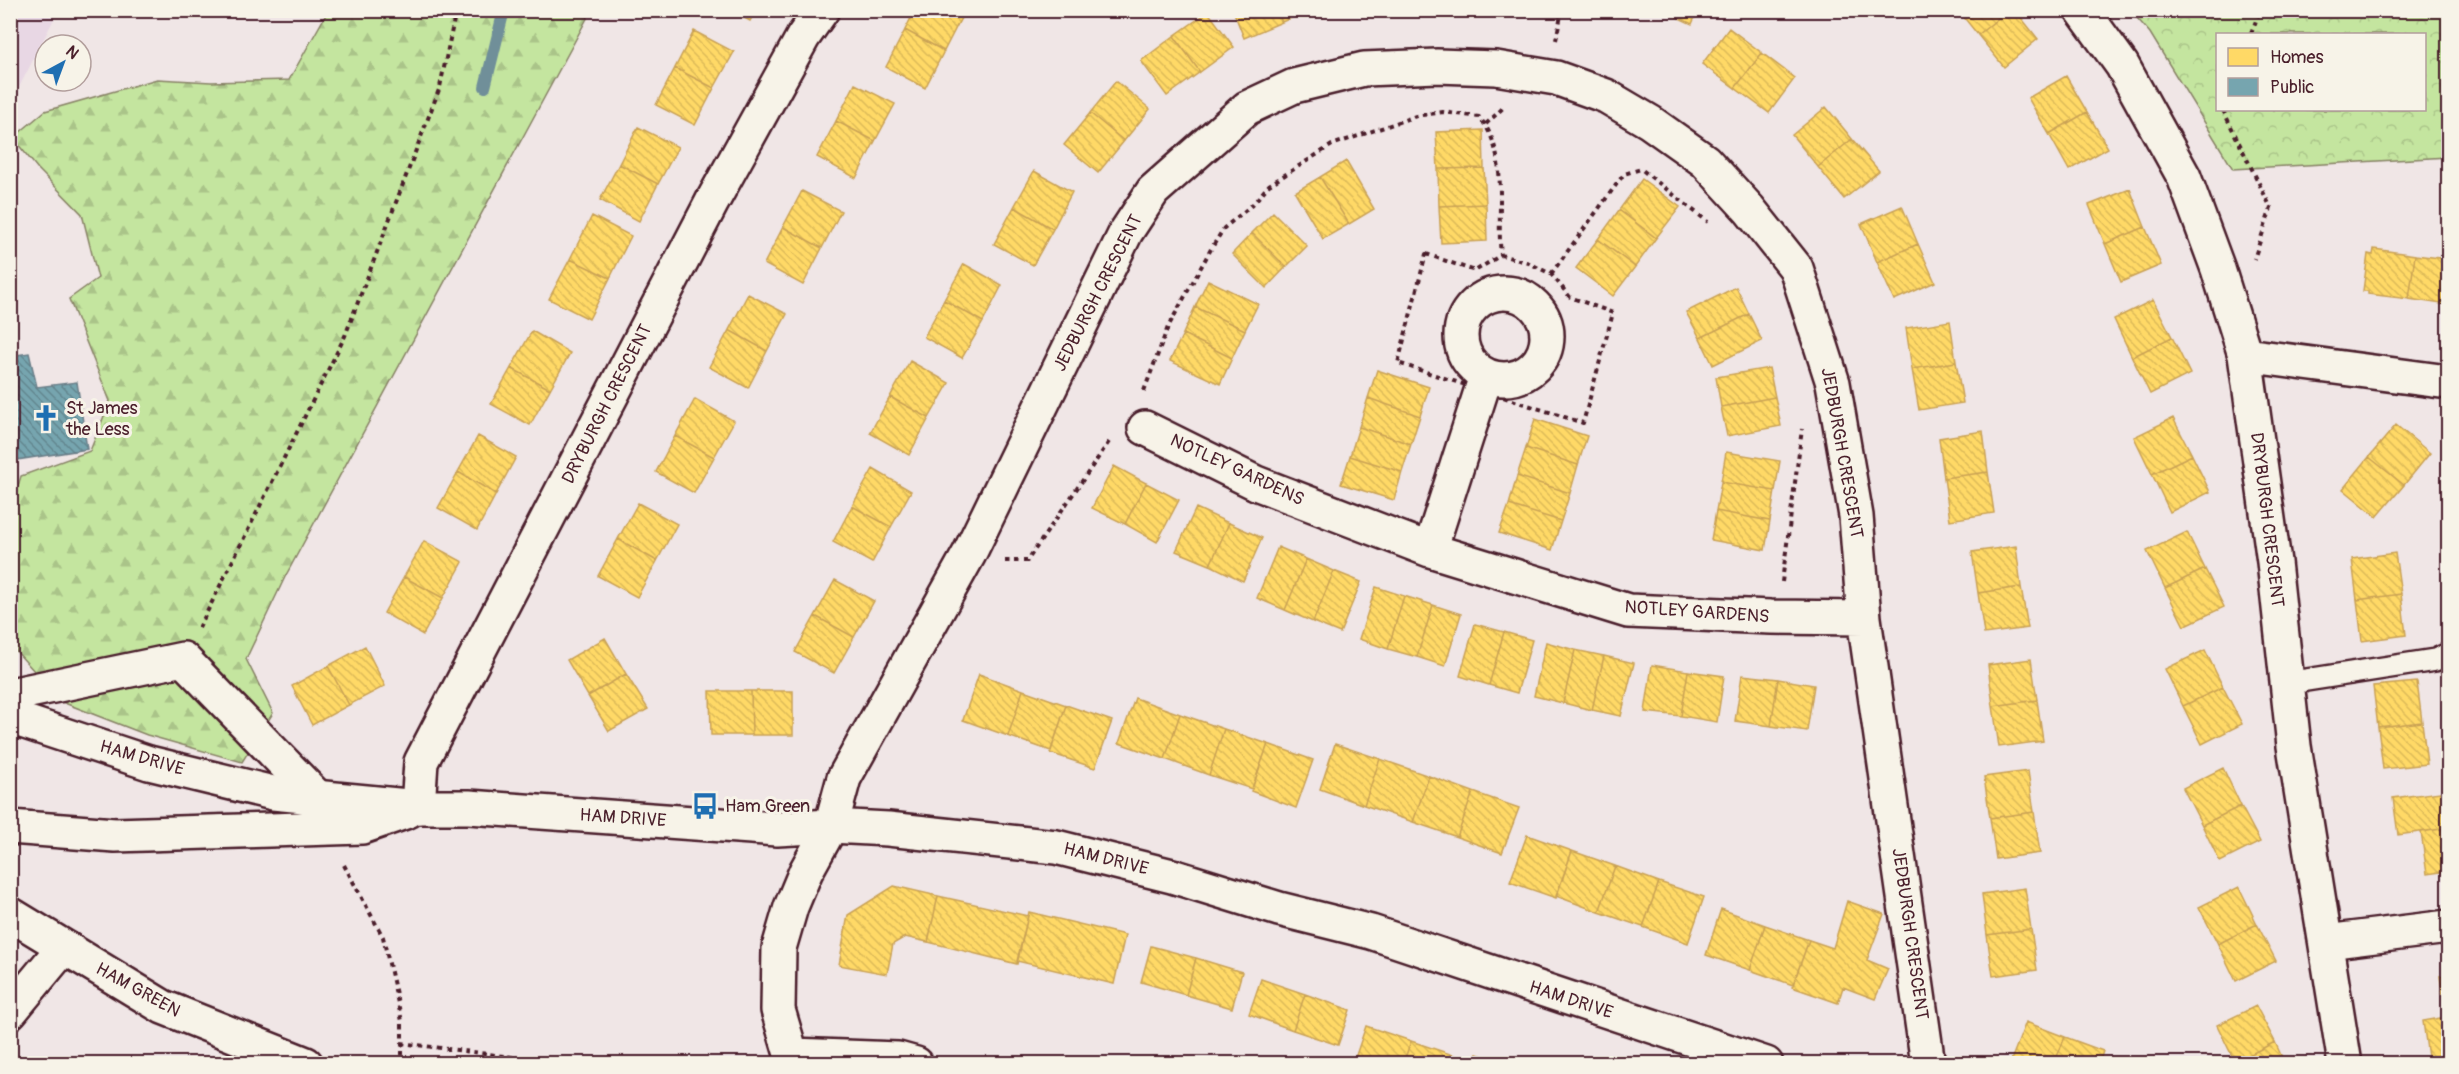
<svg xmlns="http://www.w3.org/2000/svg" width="2459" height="1074" font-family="Pangolin,sans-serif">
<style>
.built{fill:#e8d7e4}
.forest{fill:url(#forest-firs);stroke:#878265;stroke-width:1.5}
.park{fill:url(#park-crowns);stroke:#878265;stroke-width:1.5;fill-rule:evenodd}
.homes{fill:url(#homes-back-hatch);stroke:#c9a154;stroke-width:1.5}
.public{fill:url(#public-back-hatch);stroke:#697d87;stroke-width:1.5}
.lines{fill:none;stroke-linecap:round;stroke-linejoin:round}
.stream{stroke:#708f99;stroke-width:12}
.lane-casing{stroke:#4a1f2b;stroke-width:26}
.street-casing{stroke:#4a1f2b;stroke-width:38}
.secondary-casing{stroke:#4a1f2b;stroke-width:38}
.path{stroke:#4a1f2b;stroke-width:4;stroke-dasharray:4.5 4.5;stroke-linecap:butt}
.lane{stroke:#f7f3e8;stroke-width:21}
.street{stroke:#f7f3e8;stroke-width:33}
.secondary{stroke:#f7f3e8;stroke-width:33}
.labels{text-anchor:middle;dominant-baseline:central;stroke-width:6;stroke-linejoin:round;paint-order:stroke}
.street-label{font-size:18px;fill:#4a1f2b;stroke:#f7f3e8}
.poi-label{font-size:18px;fill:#4a1f2b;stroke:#f7f3e8;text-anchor:start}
</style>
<defs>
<pattern id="forest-firs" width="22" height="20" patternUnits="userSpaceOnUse" patternTransform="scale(1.5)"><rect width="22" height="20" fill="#c4e59f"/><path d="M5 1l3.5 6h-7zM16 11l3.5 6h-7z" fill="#aac489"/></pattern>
<pattern id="park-crowns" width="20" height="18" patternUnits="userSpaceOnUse" patternTransform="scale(1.5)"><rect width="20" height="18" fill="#c4e59f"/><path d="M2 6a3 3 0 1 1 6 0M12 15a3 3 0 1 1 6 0" fill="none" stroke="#aac489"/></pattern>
<pattern id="homes-back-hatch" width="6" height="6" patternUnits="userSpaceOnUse" patternTransform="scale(1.5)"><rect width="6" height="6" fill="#ffd966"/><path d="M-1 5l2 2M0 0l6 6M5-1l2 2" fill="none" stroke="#dcba59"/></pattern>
<pattern id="public-back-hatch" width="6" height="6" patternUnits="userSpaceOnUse" patternTransform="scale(1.5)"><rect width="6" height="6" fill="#76a5af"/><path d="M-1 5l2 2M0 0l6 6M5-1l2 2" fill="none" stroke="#63868f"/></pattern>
</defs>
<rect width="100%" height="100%" fill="#f0e6e6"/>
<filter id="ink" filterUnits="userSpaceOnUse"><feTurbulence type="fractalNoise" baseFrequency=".0167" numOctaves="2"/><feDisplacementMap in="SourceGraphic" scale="12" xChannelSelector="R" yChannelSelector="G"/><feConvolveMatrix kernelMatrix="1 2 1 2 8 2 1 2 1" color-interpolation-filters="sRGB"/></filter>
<g filter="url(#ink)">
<path class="built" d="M11 10 58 11 11 103 10 11Z"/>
<path class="forest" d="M328 11H591L285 577 246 659 273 713 242 762 147 735 62 702 16 651 10 592V512L21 476 90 451 110 401 69 299 98 278 82 214 38 169 13 138 45 111 157 79 211 82 289 80Z"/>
<path class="park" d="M2131 11H2448V157L2233 169 2150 33ZM2218 34H2424V110H2218Z"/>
<path class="homes" d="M729 10H756L750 21Z
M915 10H956L963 14 944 51 905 30Z
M1233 10H1277L1282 22 1244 38Z
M1277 10H1309L1282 22Z
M1662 10H1698L1692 24Z
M1958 10H2008L1978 35Z
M2008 10H2015L2038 39 2004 67 1978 35Z
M1208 12 1234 47 1200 72 1174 36Z
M1729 28 1762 53 1735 88 1702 64Z
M905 30 944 51 925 88 886 67Z
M694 31 734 52 714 88 675 68Z
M1174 36 1200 72 1167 96 1141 61Z
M1762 53 1795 78 1769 113 1735 88Z
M675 68 714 88 695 125 656 105Z
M2066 76 2087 112 2049 134 2028 98Z
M1116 81 1150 109 1124 141 1090 113Z
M855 84 895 104 875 141 836 121Z
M1826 107 1852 139 1818 167 1792 135Z
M2087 112 2108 148 2069 170 2049 134Z
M1090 113 1124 141 1098 173 1064 145Z
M836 121 875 141 856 178 817 157Z
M638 127 678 147 658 184 619 164Z
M1483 130 1484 168 1438 169 1436 132Z
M1852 139 1879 171 1844 199 1818 167Z
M1346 161 1374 209 1349 224 1320 177Z
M619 164 658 184 639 221 600 200Z
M1484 168 1486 204 1439 206 1438 169Z
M1034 171 1072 192 1053 229 1014 207Z
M1320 177 1349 224 1323 239 1295 192Z
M1642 179 1680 207 1656 238 1619 210Z
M2130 189 2145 227 2105 244 2089 205Z
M802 191 841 211 822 248 783 227Z
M1486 204 1487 241 1441 243 1439 206Z
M1902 206 1918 244 1877 262 1861 224Z
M1014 207 1053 229 1033 265 994 244Z
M1619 210 1656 238 1635 267 1598 239Z
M1273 212 1307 246 1286 267 1252 233Z
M592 216 631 236 610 278 570 259Z
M783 227 822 248 803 285 764 264Z
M2145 227 2161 265 2121 282 2105 244Z
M1252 233 1286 267 1266 288 1232 254Z
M1598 239 1635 267 1613 296 1576 268Z
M1918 244 1935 282 1894 300 1877 262Z
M2374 249 2415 255 2409 299 2368 294V291H2363L2368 254 2373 255Z
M2415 255 2448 259V305L2409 299Z
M570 259 610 278 589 319 549 299Z
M964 264 1002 285 983 322 944 300Z
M1208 280 1258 304 1245 330 1195 307Z
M1736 287 1749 314 1700 338 1686 312Z
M748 294 787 314 767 351 729 330Z
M944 300 983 322 962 358 924 337Z
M2153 300 2172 337 2132 357 2114 319Z
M1195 307 1245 330 1232 358 1183 334Z
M1749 314 1762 341 1713 365 1700 338Z
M1950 321 1956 362 1912 369 1906 328Z
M729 330 767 351 748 388 709 367Z
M532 331 570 353 550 389 511 368Z
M1183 334 1232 358 1220 384 1170 361Z
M2172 337 2190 374 2150 394 2132 357Z
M910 361 949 383 929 418 890 397Z
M1956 362 1963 403 1919 410 1912 369Z
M511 368 550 389 530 425 491 404Z
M1769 368 1775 397 1721 407 1716 377Z
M1377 370 1429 387 1420 416 1368 398Z
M890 397 929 418 909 455 870 433Z
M1775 397 1781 426 1727 436 1721 407Z
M1368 398 1420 416 1411 444 1359 427Z
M695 399 734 421 714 457 675 436Z
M2173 418 2192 455 2152 474 2134 437Z
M1535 419 1587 436 1578 465 1526 448Z
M2396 425 2430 453 2404 485 2369 457Z
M1359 427 1411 444 1402 472 1350 456Z
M1983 431 1988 472 1944 478 1939 438Z
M478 436 516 457 496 494 458 472Z
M675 436 714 457 694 493 656 472Z
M1526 448 1578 465 1570 493 1517 476Z
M1726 452 1780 461 1775 491 1721 482Z
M2192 455 2210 492 2170 512 2152 474Z
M1350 456 1402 472 1394 500 1341 484Z
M2369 457 2404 485 2377 517 2343 489Z
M1114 466 1146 483 1125 524 1092 508Z
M873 469 911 491 891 527 852 506Z
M458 472 496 494 477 530 438 508Z
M1988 472 1994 513 1950 520 1944 478Z
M1517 476 1570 493 1561 521 1509 505Z
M1721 482 1775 491 1770 521 1716 511Z
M1146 483 1179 500 1157 542 1125 524Z
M638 503 677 524 657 561 618 539Z
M1509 505 1561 521 1552 550 1499 533Z
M852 506 891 527 872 563 833 542Z
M1196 508 1229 523 1210 565 1176 551Z
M1716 511 1770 521 1765 550 1711 540Z
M1229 523 1262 538 1243 581 1210 565Z
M2187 532 2205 569 2165 588 2147 551Z
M618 539 657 561 637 597 598 576Z
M424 541 463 562 443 598 404 577Z
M2016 546 2021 587 1978 593 1972 552Z
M1278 547 1306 559 1285 610 1257 598Z
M2395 553 2401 594 2357 600 2352 559Z
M1306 559 1334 571 1313 622 1285 610Z
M2205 569 2224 607 2184 626 2165 588Z
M1334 571 1361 582 1340 633 1313 622Z
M404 577 443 598 423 635 384 613Z
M835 580 874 601 854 637 815 616Z
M1376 587 1404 596 1388 649 1359 639Z
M2021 587 2028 628 1984 634 1978 593Z
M2401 594 2406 635 2362 641 2357 600Z
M1404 596 1433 605 1417 657 1388 649Z
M1433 605 1461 614 1445 666 1417 657Z
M815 616 854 637 834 673 795 652Z
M1475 624 1504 632 1489 685 1460 676Z
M1504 632 1532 640 1517 693 1489 685Z
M605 638 626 674 588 696 567 660Z
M1546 642 1575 650 1563 703 1534 696Z
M365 646 385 686 349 705 328 666Z
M1575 650 1604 656 1592 710 1563 703Z
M2205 650 2223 687 2183 706 2165 669Z
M1604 656 1634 663 1621 716 1592 710Z
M2031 659 2037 700 1993 706 1988 665Z
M1652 665 1688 671 1681 716 1645 712Z
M328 666 349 705 312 725 292 686Z
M1688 671 1724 676 1717 722 1681 716Z
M626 674 648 709 609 731 588 696Z
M979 674 1023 690 1008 736 963 720Z
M1742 675 1778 679 1771 726 1735 721Z
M1778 679 1814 685 1807 731 1771 726Z
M2417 682 2422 722 2378 727 2373 686Z
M2223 687 2242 724 2202 744 2183 706Z
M1023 690 1066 705 1051 751 1008 736Z
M710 691H751L752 735H711Z
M751 691H793V735H752Z
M1135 698 1180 714 1165 759 1119 743Z
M2037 700 2043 741 1999 747 1993 706Z
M1066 705 1112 721 1095 768 1050 753Z
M1180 714 1224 729 1209 775 1165 759Z
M2422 722 2427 764 2383 769 2378 727Z
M1224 729 1268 744 1252 789 1209 775Z
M1268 744 1313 760 1296 808 1251 791Z
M1335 744 1380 759 1364 805 1320 789Z
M1380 759 1429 776 1413 822 1364 805Z
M2223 768 2241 806 2202 825 2183 788Z
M2028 771 2034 812 1990 818 1984 777Z
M1429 776 1473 792 1457 837 1413 822Z
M2448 791V828L2398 835 2393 798Z
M1473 792 1519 808 1502 853 1457 837Z
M2241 806 2260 842 2220 862 2202 825Z
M2034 812 2040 853 1996 859 1990 818Z
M2448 828V871L2427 874 2421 832Z
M1527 835 1572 851 1556 898 1510 882Z
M1572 851 1615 866 1599 912 1556 896Z
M1615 866 1659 882 1643 927 1599 912Z
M1659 882 1704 897 1688 943 1643 927Z
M894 886 938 896 928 942 905 937 893 944 887 974 839 965 848 915Z
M2239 887 2257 924 2218 944 2199 907Z
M2025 888 2031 929 1987 935 1982 894Z
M938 896 1028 916 1017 964 928 942Z
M1847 901 1884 914 1867 960 1888 969 1875 999 1843 987 1838 1003 1792 987 1809 940 1833 948Z
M1721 909 1765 925 1750 970 1706 955Z
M1029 912 1125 935 1114 984 1017 961Z
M2257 924 2276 961 2236 981 2218 944Z
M1765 925 1809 940 1793 985 1750 970Z
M2031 929 2037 970 1993 976 1987 935Z
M1151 946 1196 958 1186 995 1141 982Z
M1196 958 1242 972 1232 1008 1186 995Z
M2448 975V1017H2446L2440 976Z
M1261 979 1305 994 1293 1030 1249 1014Z
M1305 994 1350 1010 1338 1045 1293 1030Z
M2256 1006 2275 1042 2235 1062 2217 1025Z
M2446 1017H2448V1054L2428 1057 2423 1021Z
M2026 1022 2065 1037 2054 1064 2010 1063Z
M1366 1026 1411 1041 1403 1064 1354 1061Z
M2065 1037 2103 1051 2099 1064H2054Z
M1411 1041 1456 1056 1453 1064H1403Z
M2275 1042 2285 1064H2236L2235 1062Z
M1477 1054 1505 1064H1473Z"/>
<path class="public" d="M29 353 37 387 77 382 87 449 10 461V356Z"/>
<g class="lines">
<path class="stream" d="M485 87 504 10"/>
<defs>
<path id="lane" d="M2287 683 2435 660 2448 654"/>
<path id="street" d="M2082 10 2122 65 2184 177 2218 269 2245 355 2274 562 2294 746 2345 1064
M1461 336a43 43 0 1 1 86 0a43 43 0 1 1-86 0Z
M2245 355 2448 382
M1145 428 1256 483 1430 550 1628 611 1771 617 1864 618
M1430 550 1486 376
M10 695 183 659 317 797
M418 807 421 762 712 202 803 37 822 10
M10 914 163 1007 306 1064
M2326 942 2448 927
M10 1012 63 948
M792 1055 898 1059 916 1064
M794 1064 778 1010 779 948 791 907 806 871 831 826 844 778 969 554 1126 232 1153 191 1247 108 1294 86 1364 69 1437 66 1496 68 1556 78 1606 96 1650 122 1705 161 1749 209 1796 268 1833 383 1856 516 1864 618 1928 1064"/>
<path id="secondary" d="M10 717 149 763 273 793 418 807H469L777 829 831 826 888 829 1056 847 1172 876 1279 909 1371 932 1766 1064
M10 827 115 835 362 827 408 811"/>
</defs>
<use href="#lane" class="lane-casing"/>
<use href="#street" class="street-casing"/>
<use href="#secondary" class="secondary-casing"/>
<path class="path" d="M2251 34 2260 10
M1556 40 1562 10
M2223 110 2271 208 2254 259
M1486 124 1504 107
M1426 254 1475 271 1501 255 1529 263 1551 274 1570 297 1613 313 1583 423 1398 363Z
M1551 274 1624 174 1641 169 1708 222
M1144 391 1168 327 1211 249 1224 228 1252 205 1269 185 1332 145 1416 116 1443 112 1479 117C1510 152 1496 212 1501 255
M1005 561H1027L1111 439
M1782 582 1802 429
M199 628 345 336 440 87 456 10
M344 865 383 937 402 1021V1064
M401 1043 567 1064"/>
<use href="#lane" class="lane"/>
<use href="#street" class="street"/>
<use href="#secondary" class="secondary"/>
</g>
</g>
<defs>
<symbol id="church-bare" viewBox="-9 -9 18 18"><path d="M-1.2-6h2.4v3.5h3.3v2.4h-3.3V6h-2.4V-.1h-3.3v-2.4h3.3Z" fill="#1f6fb2" stroke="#f7f3e8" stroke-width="2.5" paint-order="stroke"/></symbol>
<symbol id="bus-bare" viewBox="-9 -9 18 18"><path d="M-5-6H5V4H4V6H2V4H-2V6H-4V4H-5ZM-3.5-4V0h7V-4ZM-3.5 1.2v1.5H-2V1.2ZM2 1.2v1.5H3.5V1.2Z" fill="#1f6fb2" stroke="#f7f3e8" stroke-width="2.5" paint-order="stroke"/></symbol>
</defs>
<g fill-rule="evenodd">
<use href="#church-bare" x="27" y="399" width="38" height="38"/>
<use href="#bus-bare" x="686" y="787" width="38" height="38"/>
</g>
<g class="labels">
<g class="street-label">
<text transform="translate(1098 293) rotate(-63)">JEDBURGH CRESCENT</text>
<text transform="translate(607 404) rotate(-63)">DRYBURGH CRESCENT</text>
<text transform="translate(1842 453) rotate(80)">JEDBURGH CRESCENT</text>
<text transform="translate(1237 470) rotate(25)">NOTLEY GARDENS</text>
<text transform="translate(2267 520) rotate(83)">DRYBURGH CRESCENT</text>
<text transform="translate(1697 612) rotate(4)">NOTLEY GARDENS</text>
<text transform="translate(142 758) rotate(16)">HAM DRIVE</text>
<text transform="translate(623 818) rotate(4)">HAM DRIVE</text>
<text transform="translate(1106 859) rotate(14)">HAM DRIVE</text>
<text transform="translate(1910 934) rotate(82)">JEDBURGH CRESCENT</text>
<text transform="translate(138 990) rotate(29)">HAM GREEN</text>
<text transform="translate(1571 1000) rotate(18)">HAM DRIVE</text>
</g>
<g class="poi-label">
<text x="66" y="408">St James<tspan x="66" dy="21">the Less</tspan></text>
<text x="725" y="806">Ham Green</text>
</g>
</g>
<rect width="2459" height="1074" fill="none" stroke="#f7f3e8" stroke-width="36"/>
<rect x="18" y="18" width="2423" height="1038" fill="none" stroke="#4a1f2b" stroke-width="2" filter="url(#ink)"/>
<rect x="2216" y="33" width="210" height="78" fill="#f7f3e8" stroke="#b29e9c" stroke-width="1.5"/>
<rect x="2228" y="48" width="30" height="18" fill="#ffd966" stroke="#b29e9c" stroke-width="1.5"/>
<text x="2270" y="63" font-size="18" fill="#4a1f2b">Homes</text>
<rect x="2228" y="78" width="30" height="18" fill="#76a5af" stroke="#b29e9c" stroke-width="1.5"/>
<text x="2270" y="93" font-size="18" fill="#4a1f2b">Public</text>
<g transform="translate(63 63) rotate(41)"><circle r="28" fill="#f7f3e8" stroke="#b29e9c" stroke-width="1.5"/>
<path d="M0-4.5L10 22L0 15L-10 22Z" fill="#1f6fb2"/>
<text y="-9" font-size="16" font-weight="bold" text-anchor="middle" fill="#4a1f2b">N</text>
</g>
</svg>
